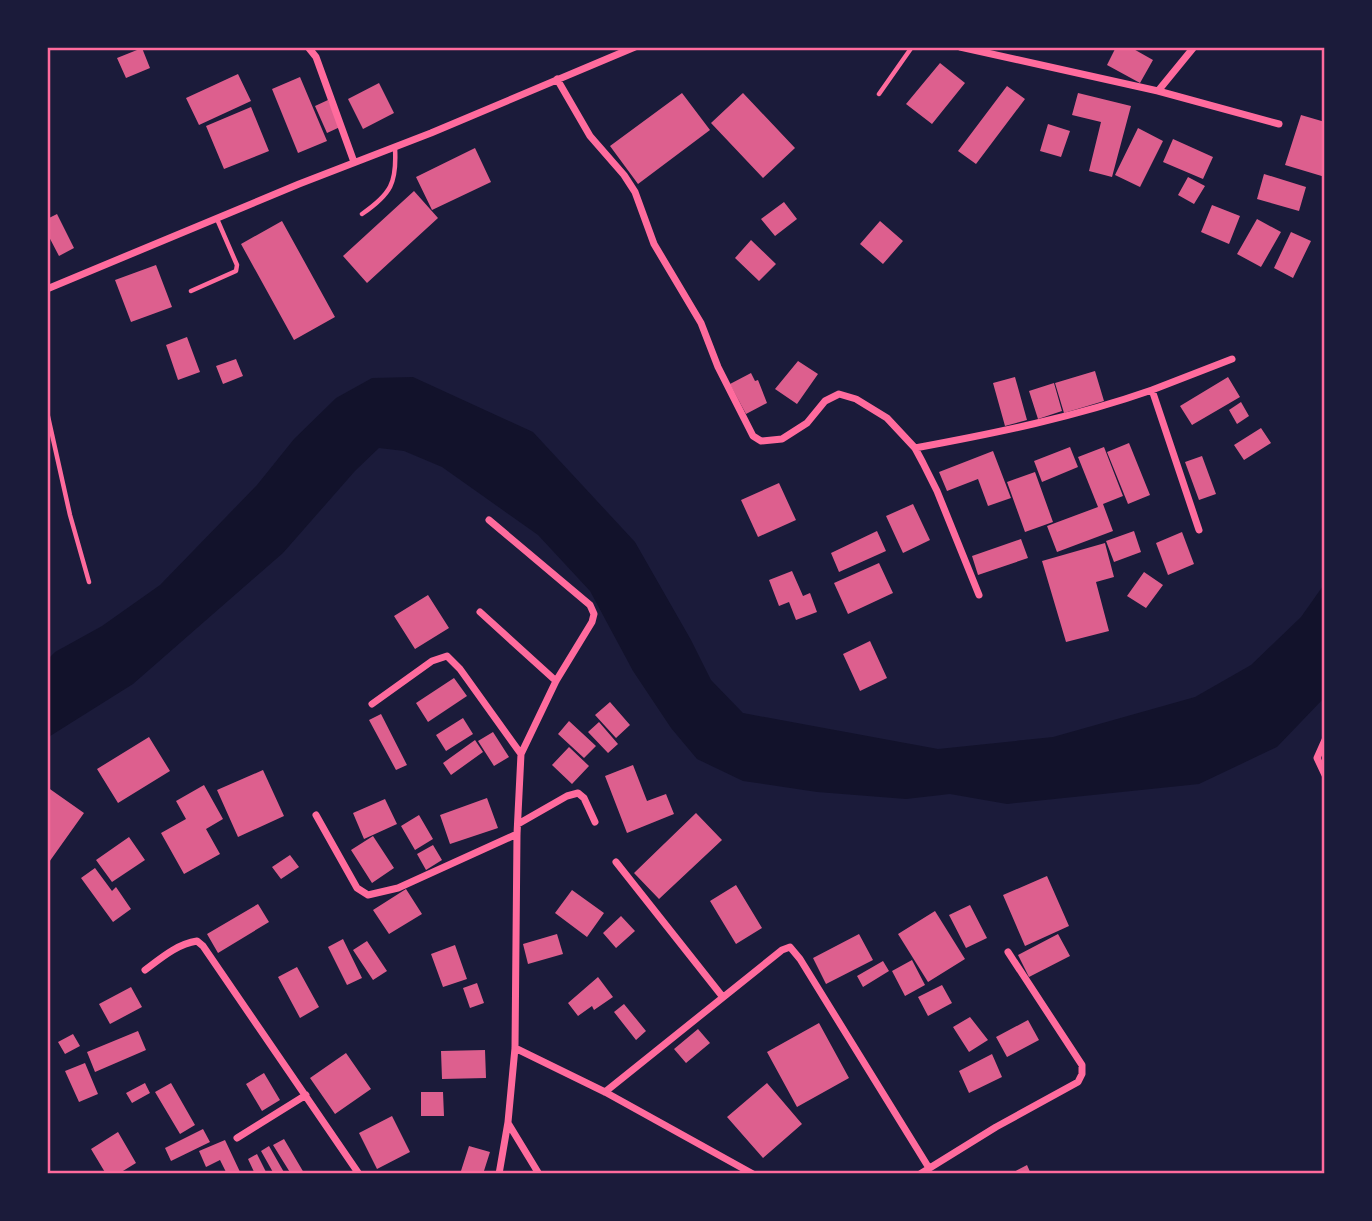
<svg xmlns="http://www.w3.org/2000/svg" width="1372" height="1221" font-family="Montserrat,sans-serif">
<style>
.water{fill:#12122b}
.building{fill:#dd5f8e}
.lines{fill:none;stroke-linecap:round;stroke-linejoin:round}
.service{stroke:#ff6b9d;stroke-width:4.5}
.minor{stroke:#ff6b9d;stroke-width:7}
.neatline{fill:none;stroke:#ff6b9d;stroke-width:2.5}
</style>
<rect width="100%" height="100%" fill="#1b1b3a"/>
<path class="water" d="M413 377 533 432 635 542 691 640 711 680 743 713 938 749 1053 737 1195 697 1251 665 1301 617 1325 583V697L1277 747 1199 784 1007 804 950 794 906 799 817 792 743 781 697 759 671 728 633 671 590 591 538 535 442 467 404 451 379 448 355 471 283 553 133 684 47 738V660L55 652 102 626 160 585 257 485 294 439 336 398 372 378Z"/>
<path class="building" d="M1116 47H1130L1153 60 1140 83 1107 65Z
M142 48 150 68 126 78 117 58Z
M940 63 965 83 932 124 906 104Z
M238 74 251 101 199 125 186 98Z
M300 77 327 141 298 153 272 89Z
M379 83 394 113 363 129 348 99Z
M1007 86 1025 99 976 164 958 151Z
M682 93 710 130 638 184 610 146Z
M743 93 795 148 763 178 711 123Z
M1078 93 1131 106 1112 177 1089 171 1101 122 1072 115Z
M328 100 340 127 327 133 315 106Z
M251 107 269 151 224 169 206 126Z
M1301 115 1325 122V177L1285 165Z
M1048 124 1070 131 1061 157 1040 151Z
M1138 128 1163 141 1140 187 1115 175Z
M1173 139 1213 157 1203 179 1163 162Z
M475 148 491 182 432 210 416 177Z
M1264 174 1306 187 1299 211 1257 199Z
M1188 177 1205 186 1194 204 1178 195Z
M414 191 438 218 367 283 343 256Z
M784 202 797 219 775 236 761 219Z
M1212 205 1240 216 1229 244 1201 232Z
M57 214 74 248 59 256 47 233V219Z
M1257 219 1281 232 1261 267 1237 254Z
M282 221 335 317 294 340 241 244Z
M880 221 903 241 883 264 860 244Z
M1291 232 1311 241 1293 278 1274 268Z
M751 240 776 264 759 281 735 258Z
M156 265 172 307 131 322 115 280Z
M187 337 200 372 178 380 166 345Z
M236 359 243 376 223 384 216 366Z
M798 361 818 374 797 404 775 389Z
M1095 371 1104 401 1064 413 1055 383Z
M751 373 755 381 758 380 767 403 746 414 730 384Z
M1015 377 1027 420 1005 426 993 383Z
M1228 377 1240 397 1192 425 1180 406Z
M1054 383 1062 411 1038 419 1029 391Z
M1241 402 1249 416 1237 424 1229 410Z
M1261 428 1271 443 1244 460 1234 445Z
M1129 443 1150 495 1128 504 1107 452Z
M1070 447 1078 467 1042 482 1034 461Z
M1104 447 1123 496 1103 504 1113 531 1057 552 1047 526 1098 507 1078 457Z
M993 451 1011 498 988 506 978 479 947 491 939 472Z
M1202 456 1216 494 1199 500 1185 462Z
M1035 472 1053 522 1025 532 1007 482Z
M779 483 796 520 758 537 741 500Z
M913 504 930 540 903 553 886 516Z
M877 531 886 551 839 572 831 553Z
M1134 531 1141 552 1114 562 1106 541Z
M1182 532 1194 564 1168 575 1156 543Z
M1021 539 1028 558 978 575 972 556Z
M1105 543 1114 577 1096 582 1109 631 1066 642 1042 561Z
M879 563 893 593 848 614 834 583Z
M792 571 803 596 810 593 817 612 796 620 789 602 779 606 769 580Z
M1144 572 1163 585 1146 608 1127 596Z
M428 595 449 628 415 649 394 616Z
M870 641 887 678 860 691 843 654Z
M454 678 467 696 428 722 416 703Z
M610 702 630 725 616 738 595 715Z
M381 714 407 765 396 770 369 720Z
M463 718 473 734 446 751 436 735Z
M569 721 596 746 584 758 558 734Z
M599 722 618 744 608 753 588 732Z
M493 732 509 757 494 766 478 741Z
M149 737 170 771 118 803 97 769Z
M475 740 483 752 451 775 443 763Z
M569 747 589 766 572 784 552 765Z
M633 765 647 801 666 794 674 814 627 833 605 776Z
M263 770 284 816 238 837 217 790Z
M204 785 223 819 206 829 220 854 184 874 161 833 186 819 176 801Z
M47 787 84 813 47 865Z
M487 798 498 828 450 844 440 815Z
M385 799 397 824 364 839 353 813Z
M696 813 722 840 659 899 634 873Z
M419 815 433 839 415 850 401 826Z
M373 836 394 868 372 883 351 850Z
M129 837 145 860 112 882 96 860Z
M433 845 442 860 426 870 417 854Z
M290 855 299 867 281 879 272 867Z
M95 868 112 891 116 887 131 909 113 922 81 878Z
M1047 876 1069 926 1025 946 1003 895Z
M736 885 762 928 736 944 710 901Z
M406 889 422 914 389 934 373 910Z
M572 890 604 913 587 937 555 913Z
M258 904 269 922 218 953 207 934Z
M970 905 987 938 966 948 949 915Z
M935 911 965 959 928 982 898 934Z
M621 916 635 931 616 948 603 933Z
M557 934 563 954 528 964 523 944Z
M859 934 873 960 826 984 813 958Z
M1058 934 1070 956 1029 977 1018 955Z
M343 939 362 978 347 985 328 947Z
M367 941 387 971 373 980 353 950Z
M455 945 467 979 443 987 431 954Z
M912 960 925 985 905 996 892 971Z
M883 961 889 971 863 987 857 976Z
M297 967 319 1007 300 1018 278 977Z
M598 977 613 997 594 1010 592 1006 578 1016 568 1003Z
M477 983 484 1003 470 1008 463 988Z
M942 985 952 1003 928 1016 918 997Z
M131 987 142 1007 110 1024 99 1004Z
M624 1004 646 1031 636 1040 614 1012Z
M970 1017 988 1040 969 1052 953 1027Z
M1028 1020 1039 1040 1007 1057 996 1037Z
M819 1023 849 1078 797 1107 767 1052Z
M698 1029 710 1043 686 1063 674 1049Z
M138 1031 146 1050 95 1072 87 1052Z
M73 1034 80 1046 65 1054 58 1042Z
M485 1050 486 1078 442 1079 441 1051Z
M346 1053 371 1089 335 1114 310 1078Z
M992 1054 1002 1077 969 1093 959 1071Z
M85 1063 98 1094 79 1102 65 1071Z
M264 1073 280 1100 262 1111 246 1084Z
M145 1083 150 1093 132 1103 126 1093Z
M171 1083 195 1125 180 1134 155 1092Z
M767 1083 802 1124 763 1158 727 1117Z
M421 1092H443L444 1116H421Z
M392 1116 410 1152 377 1169 359 1133Z
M203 1129 210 1142 171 1161 165 1148Z
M118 1132 136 1163 118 1174H106L91 1149Z
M284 1139 304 1173 302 1174H291L273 1145Z
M225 1140 241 1174H227L220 1160 206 1167 199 1151Z
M269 1146 285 1174H274L261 1151Z
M469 1146 490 1152 483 1174H460Z
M257 1154 267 1174H255L248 1159Z
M1027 1165 1031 1174H1010Z"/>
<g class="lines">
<path class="service" d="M879 94 912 47
M362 214C391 194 397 183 395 148
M191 291 236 271 237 265 217 219
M47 412 70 515 89 582"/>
<path class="minor" d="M308 47 316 57 354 162
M960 47 1158 91 1279 124
M557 79 590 136 624 175 635 192 654 244 701 323 718 367 753 436 761 441 782 439 807 423 825 401 839 394 856 399 887 418 915 448 923 463 937 491 979 595
M1158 91 1194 47
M47 289 299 184 431 133 635 47
M1152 390 1232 359
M915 448C996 433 1075 417 1152 390L1199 530
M489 520 590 605 594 614 592 622 556 681 521 754 517 834 515 1048 508 1122 499 1174
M480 612 556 681
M372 704 432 661 447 656 460 669 521 754
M1325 740 1317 758 1325 775
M316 815 357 888 368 895 398 888 517 834
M518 824 567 796 578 793 584 798 595 822
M616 862 722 996
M145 970C161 958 177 944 197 941L203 946 359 1174
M515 1048 605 1092 753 1174
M605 1092 782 950 790 947 800 959 929 1168
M508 1123 539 1174
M237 1138 306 1095
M920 1174 996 1127 1078 1082 1082 1074V1065L1008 952"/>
</g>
<rect width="1372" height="1221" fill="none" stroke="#1b1b3a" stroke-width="98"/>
<rect x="49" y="49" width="1274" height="1123" class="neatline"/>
</svg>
